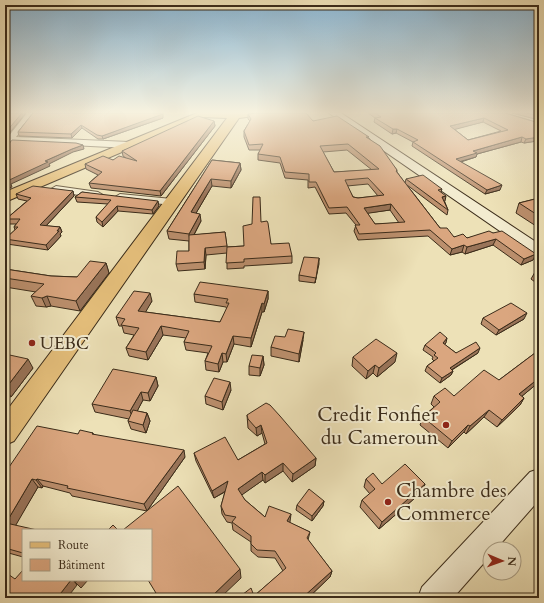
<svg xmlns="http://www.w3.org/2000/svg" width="544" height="603" font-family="Cardo,serif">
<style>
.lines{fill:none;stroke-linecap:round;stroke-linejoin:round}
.minor-casing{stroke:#685941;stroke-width:2}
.secondary-casing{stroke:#3b2c1a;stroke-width:2}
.primary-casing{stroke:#3b2c1a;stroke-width:2}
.minor{fill:#f3ecd0;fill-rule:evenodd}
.secondary{fill:#f3ecd0;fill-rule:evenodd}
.primary{fill:#e6c07c;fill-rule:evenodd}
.wall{fill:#bb8f6d;stroke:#3b2c1a;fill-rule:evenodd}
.shaded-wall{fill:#997459;stroke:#3b2c1a}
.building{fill:#daa67f;stroke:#3b2c1a;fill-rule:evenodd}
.poi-dot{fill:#8f2418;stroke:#f3ecd0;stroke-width:1.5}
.labels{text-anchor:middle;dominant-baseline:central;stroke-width:4;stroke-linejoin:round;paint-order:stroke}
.poi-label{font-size:17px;fill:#3b2c1a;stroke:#f3ecd0;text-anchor:start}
.near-poi-label{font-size:20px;fill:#3b2c1a;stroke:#f3ecd0;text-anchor:end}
</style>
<rect width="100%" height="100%" fill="#ede1b7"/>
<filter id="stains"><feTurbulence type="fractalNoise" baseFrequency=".005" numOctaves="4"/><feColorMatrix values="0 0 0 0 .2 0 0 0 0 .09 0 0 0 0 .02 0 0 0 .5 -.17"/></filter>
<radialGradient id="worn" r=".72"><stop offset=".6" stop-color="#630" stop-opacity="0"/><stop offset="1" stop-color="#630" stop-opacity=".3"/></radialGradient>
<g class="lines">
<defs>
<path id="minor" d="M27 113H35L16 137 129 142 133 145 129 148 13 142 9 147H5V137H8Z
M56 186 98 192 103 195 98 198 53 191 51 189Z
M120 194 172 199 177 202 172 205 117 199 115 197Z"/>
<path id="secondary" d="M329 113H341L539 244V256L533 254Z
M539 469V500L496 549H490V556L453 598H418L422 587 530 472Z"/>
<path id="primary" d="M197 113H264L262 115 239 118 14 441 5 445V413L227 118 201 117 199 119 5 202V192Z"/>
</defs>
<use href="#minor" class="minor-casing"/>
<use href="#secondary" class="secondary-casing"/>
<use href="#primary" class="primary-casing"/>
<use href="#minor" class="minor"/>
<use href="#secondary" class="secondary"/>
<use href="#primary" class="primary"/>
</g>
<path class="wall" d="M33 113 163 118 103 139H98L82 128 72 138 19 136 18 132Z
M368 113H505L539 123V142L537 141 524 143 521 142 477 154 476 157 461 162 500 190 485 194 412 146 413 142 396 133 392 134 374 122 375 118ZM483 122 501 131 468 140 454 129Z
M512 113H539V120Z
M248 114 313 121 369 138 397 170V172L405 183 406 179 442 189 441 192 448 210 447 215 407 185 440 228 454 237 467 238 493 233 536 254 533 260 521 265 493 245 465 254 462 252 450 255 428 236 358 240 354 231 356 225 346 213 329 214 315 187 308 188V180L285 178 280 163 258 160V154L261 150H249L244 137V131L250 121 248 119ZM347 150 372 170 334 172 323 152ZM368 184 378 196 358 198 353 197 347 186ZM390 210 399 223 375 224 367 213Z
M214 121 215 126 161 196 91 188 89 183 98 175 86 169 85 164 113 160 126 158 123 156 122 151Z
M212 160 240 163 241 170 231 188 212 186 196 213 201 221 194 235 225 232 227 247 244 246 252 224 261 222 271 244 292 256V263L244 266V268L227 269V253L206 255 205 269 178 271 176 264 189 251V241L169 239 167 231Z
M73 191 74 196 46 226 60 227 62 232 60 234 61 236 48 250 7 244 5 239 15 230 14 227 16 224H8L6 219 27 201 18 199 16 194Z
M82 192 159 206 153 214 118 211 103 227 97 222 96 217 108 204 77 202 75 197Z
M539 198V231L535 228 536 226 516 213 519 203Z
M319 258 315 283 299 281V275Z
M106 263 109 273 80 311 51 306 46 307 36 306 31 296 36 292 5 287V269L51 276 77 277Z
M539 270V285L531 279 535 272Z
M268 291V299L264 312H262L251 347 234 344 227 362H223L219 372 206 370 205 361 208 353 186 350 184 342 186 338 163 335 148 360 129 356 126 348 134 335 124 333 122 326H119L116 317 152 301 145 312 220 322 227 309 226 307 195 302 194 294Z
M483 318 524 319 496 335 481 324Z
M303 340 299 362 271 356V347Z
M446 343 444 344 456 353H478L452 370 453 371 451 375 440 383 425 371 427 366 434 361 432 359 433 357 423 350 425 345Z
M539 350V382L522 396 524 398 520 405 497 427 484 417 466 434 464 432 448 448 420 425 423 417 434 407 431 404 434 396H454L499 380Z
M5 354 33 368 11 397 5 395Z
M263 356 264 365 260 376 249 375V366Z
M353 357 395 362 377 377 373 373 366 379 352 366Z
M156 377 158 386 150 401 143 400 137 411 147 413 150 421 146 433 131 429 128 421 129 419 95 412 92 404Z
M231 390 223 410 206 404 205 396Z
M247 415 316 458 315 466 292 482 283 471 265 483 263 480 241 495 245 500 265 517 290 522V523L310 532 308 540 332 571 330 577 308 598H238L254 596 283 571 275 558 258 557 251 551V542L233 530 232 523 227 522 222 514 221 506 225 492 214 498 196 461 194 453 238 460 265 444 262 433 257 436 248 428Z
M93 433 94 435 185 457 147 511 72 496 70 493 43 486 42 488 38 487 15 525 23 530V557L5 552V473L78 434Z
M366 479 382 484H425L422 492 379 529 360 507 362 500 370 494 364 487Z
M324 501 323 506 312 521 296 510 297 505Z"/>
<path class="shaded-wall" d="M22 113H26L7 136H5V132Z
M163 113V118L103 139 102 136Z
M484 118 483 122 449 131 450 126Z
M214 121 215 126 161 196 160 191Z
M81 125 82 128 72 138 71 134Z
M393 129H397L396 133 392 134Z
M522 137 521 142 477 154 476 157 455 163 456 159 473 151Z
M538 137 537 141 524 143 526 139Z
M83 145 84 149 73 152 49 164 50 166 11 184 12 187 7 189 5 185V182L45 161 72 149Z
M240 163 241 170 231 188V181Z
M211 179 212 186 192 220 191 212Z
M502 185 500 190 485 194 487 190Z
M73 191 74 196 42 230 40 225Z
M446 196 445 201 441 202 442 197Z
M158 201 159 206 153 214 152 210Z
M391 204 390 210 363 214 364 208Z
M117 206 118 211 103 227 102 222Z
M200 214 201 221 190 242 189 234Z
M60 227 62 232 60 234 61 236 48 250 46 245Z
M496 239 493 245 465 254 467 247Z
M464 245 462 252 450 255 452 249Z
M205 248 206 255 205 269 204 262Z
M536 254 533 260 521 265 524 259Z
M319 258V264L315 283 316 278Z
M106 263 109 273 80 311 76 301Z
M268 291V299L264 312V304Z
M150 293 152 301 141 320 138 311Z
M47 296 51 306 46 307 42 298Z
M262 303V312L251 347V338Z
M527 313 524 319 496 335 499 330Z
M161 326 163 335 148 360 146 352Z
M304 332 303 340 299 362V354Z
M233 336 234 344 227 362 226 354Z
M447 338 446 343 441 347 443 343Z
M480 348 478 353 448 372 450 368Z
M222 353 223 362 219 372 218 364Z
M397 353 395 362 377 377 379 368Z
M263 356 264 365 260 376V368Z
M28 359 33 368 11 397 6 388Z
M375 365 373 373 366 379 368 371Z
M453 371 451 375 440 383 442 378Z
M156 377 158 386 150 401 148 393Z
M539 378V382L515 402 519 394Z
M230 382 231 390 223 410 222 402Z
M141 392 143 400 133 419 130 411Z
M524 398 520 405 497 427 502 420Z
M489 410 484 417 466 434 470 426Z
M147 413 150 421 146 433 143 425Z
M261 425 262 433 257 436 256 428Z
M468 425 464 432 448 448 452 441Z
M184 450 185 457 147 511 144 504Z
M316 458 315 466 292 482 293 474Z
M283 463V471L265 483V475Z
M262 472 263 480 239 497 238 489Z
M32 479 38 487 13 530 6 523Z
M37 479 43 486 42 488 36 480Z
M228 481 229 489 214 498 212 491Z
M425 484 422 492 379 529 382 522Z
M324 501 323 506 312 521V516Z
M291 514 290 522 287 529V521Z
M240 569 241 578 220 598H210Z
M332 571 330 577 308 598H302Z
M71 580H73L77 585 67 598H57Z
M78 580H88L81 588 75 582Z
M13 594 18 598H13L11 596Z"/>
<path class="building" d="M5 113H22L6 132H5Z
M33 113H163V114L102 136 97 135 81 125 71 134 18 132Z
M257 113H306L313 121 337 116 369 137H366L380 146 397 170 396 171 440 228H447L454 237 463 234 467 238 489 231 493 233 502 231 536 254 524 259 496 239 467 247 464 245 452 249 430 230 359 234 355 225H360L347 207 329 208 316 182H309V174L285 172 280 157 258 154 263 144 249 145 244 131 251 119 248 114ZM348 144 379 169 334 172 320 146ZM368 178 384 195 358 198 353 197 345 180ZM391 204 405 222 375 224 364 208Z
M375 113H505L539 123V137L526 139 522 137 473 151 477 153 456 159 502 185 487 190 413 142 418 140 397 129H393L375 118 381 117ZM484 118 508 130 468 140 450 126Z
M527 113H539V116Z
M198 116 214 121 160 191 89 183 102 172 85 164 103 156 113 160 119 156 137 161 122 151Z
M12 140 76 143 83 145 72 149 45 161 48 162 5 182V145H8Z
M212 160 240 163 231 181 211 179 191 212 200 214 189 234 167 231Z
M423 175 442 189 438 190 446 196 442 197 448 210 406 179Z
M5 183H10L6 185Z
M33 186 73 191 40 225 60 227 57 231H59L46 245 5 239 18 227H14L20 219H6L31 198 16 194Z
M82 192 158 201 152 210 117 206 102 222 96 217 111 200 75 197Z
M253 197H260L261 222 267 221 268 223 271 244 289 243 292 256 244 259V262L226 263 227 247 244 246 243 226 252 224Z
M539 198V216L519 203Z
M225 232 227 246 205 248 204 262 176 264 177 251H189V235Z
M304 257 319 258 316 278 299 275Z
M90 261 106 263 76 301 47 296 42 298 31 296 44 284 5 278V269L51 276 77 277Z
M539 270V274L535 272Z
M200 282 268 291 264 304 262 303 251 338 233 336 226 354 222 353 218 364 205 361 212 346 184 342 189 331 161 326 146 352 126 348 139 328 121 325 125 319 116 317 134 291 150 293 138 311 220 322 229 303H226L228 299 194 294Z
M511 303 527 313 499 330 483 318Z
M288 329 304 332 299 354 271 347 275 336 285 337Z
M440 332 447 338 443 343 456 353 476 342 480 348 450 368 453 371 442 378 427 366 438 358 434 355 436 353 425 345Z
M376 339 397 353 379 368 375 365 368 371 353 357Z
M539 350V378L519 394 524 398 502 420 489 410 470 426 468 425 452 441 423 417 440 402 434 396 445 388 454 396 484 370 499 380Z
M5 354 28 359 6 388 5 387Z
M252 355 263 356 260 368 249 366Z
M113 369 156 377 148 393 141 392 130 411 92 404Z
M214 378 230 382 222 402 205 396Z
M266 403 270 405 280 416 316 458 293 474 283 463 265 475 262 472 238 489 245 500 265 517 269 506 291 514 287 521 310 532 307 538 332 571 302 598H238L251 588 254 596 286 568 275 551 257 550 251 544V536L232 522 236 517 225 515 221 506 228 481 212 491 194 453 225 437 238 460 267 443 261 425 256 428 248 419 247 415Z
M133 410 147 413 143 425 128 421Z
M37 426 78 434 80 430 93 433 92 434 184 450 144 504 67 488 68 486 37 479 36 480 32 479 6 523 37 530H23V553L5 548V473Z
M405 464 425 484 382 522 362 500 375 489 366 479 373 473 382 484Z
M178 486 240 569 210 598H159L148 580H151V530H123Z
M309 489 324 501 312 516 297 505Z
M113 525 118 530H108Z
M23 570V580H71L57 598H19L13 594 11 596 5 592V572L15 579Z
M73 580H78L75 582Z"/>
<linearGradient id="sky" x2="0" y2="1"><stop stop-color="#8ab7d5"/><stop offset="0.57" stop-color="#f7f2df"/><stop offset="1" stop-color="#f7f2df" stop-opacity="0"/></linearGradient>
<rect width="544" height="197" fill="url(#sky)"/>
<g class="poi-dot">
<circle cx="32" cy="343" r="4"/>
<circle cx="446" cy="425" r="4"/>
<circle cx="388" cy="502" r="4"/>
</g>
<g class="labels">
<g class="poi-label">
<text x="40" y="343">UEBC</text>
</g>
<g class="near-poi-label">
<text x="438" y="414">Credit Fonfier<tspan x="438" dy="23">du Cameroun</tspan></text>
<text x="396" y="490" text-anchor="start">Chambre des<tspan x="396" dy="23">Commerce</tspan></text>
</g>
</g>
<rect width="544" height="603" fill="none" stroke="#ede1b7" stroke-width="20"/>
<rect x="6" y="6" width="532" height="591" fill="none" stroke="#3b2c1a" stroke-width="2"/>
<rect x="10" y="10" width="524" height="583" fill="none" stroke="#3b2c1a"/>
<rect x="22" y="529" width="130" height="52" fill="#f3ecd0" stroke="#a99f87"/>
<rect x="30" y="542" width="20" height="6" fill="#e6c07c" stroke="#a99f87"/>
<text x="58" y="549" font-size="12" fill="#3b2c1a">Route</text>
<rect x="30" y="559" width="20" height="12" fill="#daa67f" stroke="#a99f87"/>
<text x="58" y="569" font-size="12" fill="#3b2c1a">Bâtiment</text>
<g transform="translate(502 561) rotate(92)"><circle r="19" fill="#f3ecd0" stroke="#a99f87"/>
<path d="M0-3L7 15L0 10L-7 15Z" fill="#8f2418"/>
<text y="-6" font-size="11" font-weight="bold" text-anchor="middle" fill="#3b2c1a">N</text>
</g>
<rect width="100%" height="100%" filter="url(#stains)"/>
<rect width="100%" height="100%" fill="url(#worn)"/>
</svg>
